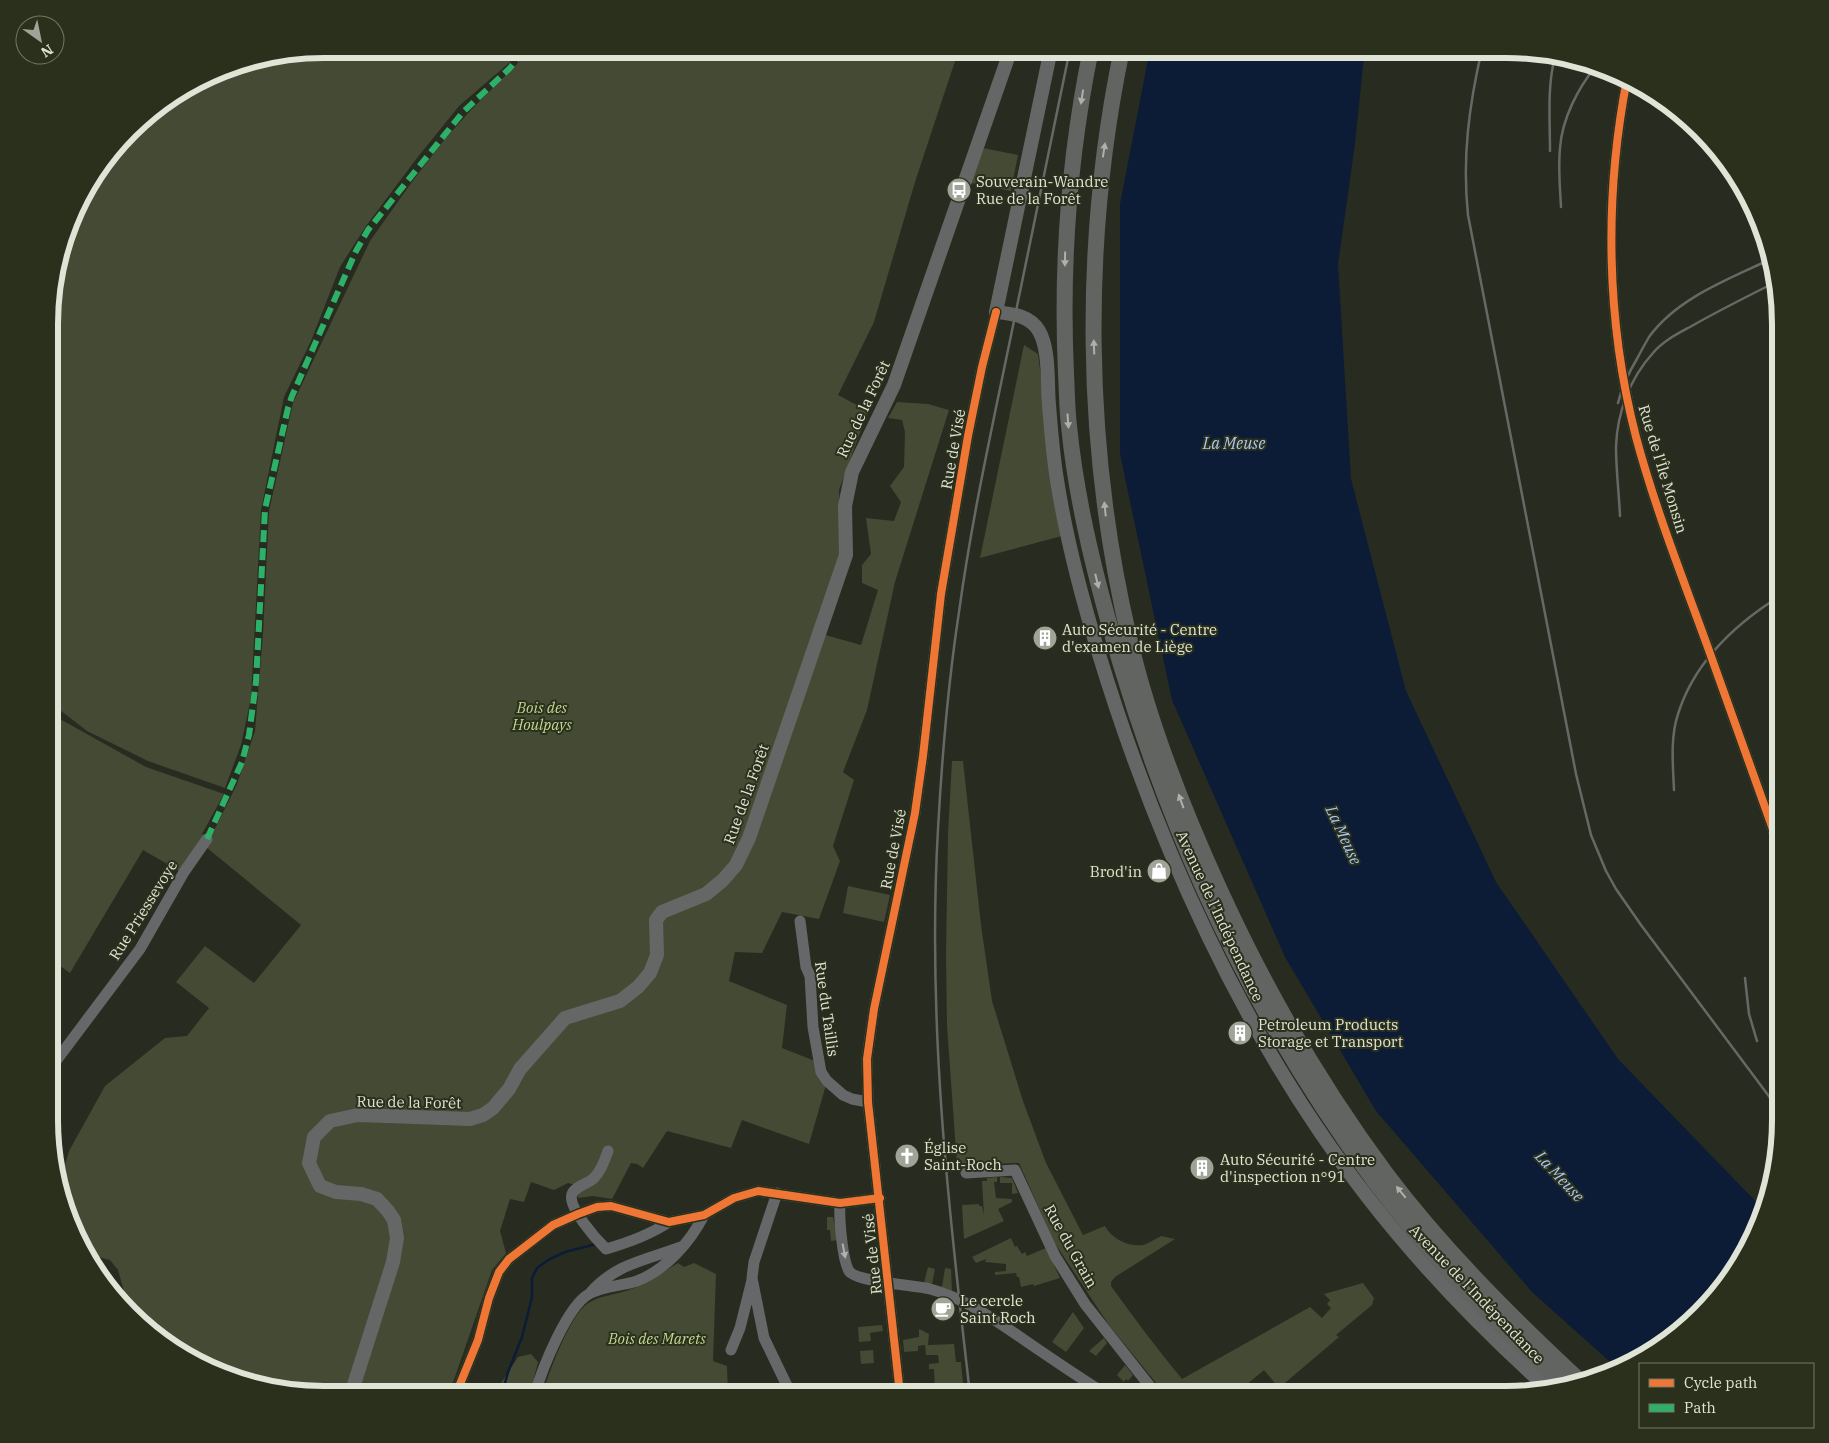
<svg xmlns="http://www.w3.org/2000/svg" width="1829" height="1443" font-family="'IBM Plex Serif',serif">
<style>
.green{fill:#444a33}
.water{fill:#0c1c36}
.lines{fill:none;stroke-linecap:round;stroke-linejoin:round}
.stream{stroke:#0c1c36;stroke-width:2.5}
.minor{stroke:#656768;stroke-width:11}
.major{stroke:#646766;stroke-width:14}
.highway{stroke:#616461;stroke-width:16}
.rail{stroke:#676864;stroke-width:2.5}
.quiet{stroke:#2db169;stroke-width:6;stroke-dasharray:12 6;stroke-linecap:butt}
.cycleway-casing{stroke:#2a301b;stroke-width:11}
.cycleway{stroke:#f07635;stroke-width:8}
.oneway{fill:#adb1a8}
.oneway2{fill:#afb2ab}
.labels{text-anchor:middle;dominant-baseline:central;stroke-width:4;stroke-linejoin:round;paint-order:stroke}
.poi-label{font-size:15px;fill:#e0e4d7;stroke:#2a301b;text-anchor:start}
.street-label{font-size:15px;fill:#e0e4d7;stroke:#2a301b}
.park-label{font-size:15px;font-style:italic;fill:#c4d792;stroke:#2a301b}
.water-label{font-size:16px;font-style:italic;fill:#abc7f7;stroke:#2a301b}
.rim{fill:none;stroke:#e0e4d7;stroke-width:6}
</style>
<rect width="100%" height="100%" fill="#282b20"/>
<path class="green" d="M323 49H518L509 63 459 106 417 158 366 226 340 267 311 341 284 397 261 510 251 698 241 745 225 788 148 761 87 731 56 707 51 714 146 767 224 794 202 834 204 836 181 872 143 850 70 973 50 959 51 287 85 186 142 117 235 63Z
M529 49H959L915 182 874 322 838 395 868 411 839 490 841 556 815 632 861 645 878 590 862 583V565L871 554 866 518 894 521 901 502 890 486 904 467 905 432 902 420 888 418 897 402 928 404 949 410 895 582 867 710 843 772 854 780 833 846 840 861 819 919 782 912 762 953 735 952 729 981 787 1005 782 1048 815 1061 826 1085 809 1144 742 1120 731 1148 667 1131 643 1168 637 1164 631 1163 612 1199 593 1196 578 1198 575 1185 568 1183 554 1190 531 1182 524 1202 510 1199 500 1231 506 1253 492 1270 449 1394H305L218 1373 142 1326 129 1309 118 1270 110 1260 86 1254 77 1241 64 1192 63 1172 69 1151 105 1086 165 1038 187 1036 209 1008 176 982 205 946 254 983 301 925 206 847 237 784 255 731 263 634 269 511 293 403 370 241 414 179 445 139 470 111 523 58Z
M983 148 1018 155 1011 191 971 183Z
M1024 345 1038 354 1062 536 980 558Z
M952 761H963L981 925 992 1001 1023 1101 1046 1163 1083 1235 1105 1226C1112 1239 1128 1247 1143 1245 1149 1243 1155 1239 1161 1236L1175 1239 1115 1277 1111 1282V1286C1134 1318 1157 1349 1182 1379L1310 1307 1322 1318 1331 1308 1327 1304 1330 1300 1324 1294 1363 1283 1374 1298 1372 1305 1336 1335 1339 1337 1279 1388 1264 1370 1244 1387 1240 1394H1165L1109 1325 1054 1242 1019 1163 957 1165 947 1026 946 954 948 834Z
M848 886 890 895 884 922 843 913Z
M997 1177V1182H994L996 1198 1012 1199V1202L998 1209 1004 1221 964 1239 962 1205 979 1204V1206H982L984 1215 982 1181H987V1178Z
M1000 1177 1012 1178 1018 1193 1012 1194V1183H1000Z
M827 1217H833L838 1240 831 1241 830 1230H827Z
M1011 1238 1015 1247 1017 1246 1022 1254 1025 1252 1027 1256 1046 1248 1060 1278 1034 1286 1033 1284 1021 1287 1019 1277H1017L1016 1273 995 1275V1272L1006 1271V1264L985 1262 986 1259 976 1263 972 1257Z
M678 1263 684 1267 694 1263 716 1274 713 1361 727 1366 728 1394H542C549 1373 569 1317 587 1304 601 1294 619 1295 634 1288 650 1283 664 1271 678 1263Z
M928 1267 935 1269 932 1284 924 1283Z
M945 1268 951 1269 952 1291 942 1287Z
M1073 1312 1084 1328 1066 1352 1052 1342Z
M882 1325 883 1331 870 1333 871 1341 859 1342 858 1327Z
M919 1329 929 1334 928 1345 954 1344 956 1362H961L964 1394H935L934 1369H929V1364L939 1363 938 1355H926L925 1345 918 1346V1351L904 1352 903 1340 919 1337Z
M1104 1338 1107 1343 1096 1356 1089 1351Z
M873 1350 874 1363 861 1364 860 1351Z
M531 1354 538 1362 530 1394H473L475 1391H496L518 1357Z
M1125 1365 1133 1375 1128 1381 1126 1379 1124 1382 1117 1375Z"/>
<path class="water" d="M1150 49H1366L1364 56 1355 144 1338 264 1351 479 1406 691 1496 882 1618 1059 1763 1209 1759 1225 1712 1301 1673 1338 1618 1369 1532 1292 1376 1111 1285 957 1172 700 1120 454V204Z"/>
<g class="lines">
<path class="stream" d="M502 1394 508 1372 522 1337 532 1297V1278L537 1268 548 1260 565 1252 596 1244"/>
<path class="minor" d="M1627 79C1604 197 1606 321 1636 437 1655 508 1682 576 1707 645 1732 713 1755 781 1780 849
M800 921 806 967 810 976 813 1027 821 1072 827 1081 843 1095 852 1099 868 1102
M50 1069 140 949 184 872 207 839
M608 1151C605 1160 601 1171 594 1178 588 1184 575 1186 572 1194 567 1207 597 1240 606 1249 627 1243 651 1234 669 1222
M966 1173 1015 1170 1055 1256 1085 1304 1156 1394
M777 1193 754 1262 752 1278 764 1338 791 1394
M840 1203C839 1217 842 1259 849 1271 856 1282 915 1285 930 1289 969 1299 1005 1327 1039 1350 1061 1365 1083 1380 1106 1394
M590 1293C615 1264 646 1260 681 1247
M731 1350 740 1328 752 1280
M456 1394 478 1340 489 1298 499 1272 509 1259 553 1225 578 1214 597 1207 611 1206 669 1222 704 1215 734 1198 758 1191 840 1203 880 1198
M535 1394C542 1369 567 1306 589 1294 603 1286 622 1286 637 1281 666 1270 691 1241 704 1215
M900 1394 868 1102 867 1059 874 1009 915 813 923 756 941 594 968 436 982 367 996 312"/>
<path class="major" d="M1051 49 996 312C1012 314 1030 315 1039 331 1050 350 1047 384 1049 405 1051 430 1053 456 1057 480 1066 538 1081 595 1098 651 1156 842 1245 1041 1369 1199 1422 1267 1482 1329 1545 1386
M351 1394 393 1262 397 1238 394 1220 388 1211 377 1199 361 1194 336 1192 320 1186 309 1163 314 1137 330 1121 358 1115 470 1119 483 1115 493 1108 509 1089 520 1069 565 1018 620 1001 638 987 650 973 657 955 656 920 662 912 706 894 723 880 736 865 749 838 846 555 845 506 852 472 894 385 1011 49"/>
<path class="highway" d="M1091 49C1069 156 1061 265 1066 374 1067 391 1067 409 1069 426 1077 507 1098 587 1121 665 1176 850 1260 1027 1375 1182 1430 1255 1495 1322 1562 1383
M1122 49C1082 241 1084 446 1129 637 1149 724 1182 807 1219 888 1265 989 1320 1085 1387 1175 1443 1249 1510 1316 1579 1380"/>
<path class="rail" d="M1482 49C1469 105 1462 158 1468 215L1576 774 1591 835 1606 871 1616 889 1641 925 1780 1111
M1550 151C1550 120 1547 86 1555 57
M1561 207C1560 187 1558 168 1560 148 1562 119 1578 88 1596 66
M1618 403C1622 386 1629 372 1638 357 1641 351 1645 344 1649 337 1677 298 1729 279 1771 259
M1620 516C1619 493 1616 470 1616 447 1617 413 1630 378 1653 353 1663 341 1677 334 1690 327 1716 312 1742 299 1768 286
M1674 790C1673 766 1670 738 1678 714 1694 663 1735 624 1780 596
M1745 978 1749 1014 1757 1041
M970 1394C948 1206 927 1019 938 829 942 756 948 684 959 612 971 524 990 437 1008 350 1029 250 1049 149 1070 49"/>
<path class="quiet" d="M207 839 242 762 249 735 256 682 265 509 288 408 292 396 356 251 368 230 463 112 510 68 525 49"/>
<defs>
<path id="cycleway" d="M1627 79C1604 197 1606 321 1636 437 1655 508 1682 576 1707 645 1732 713 1755 781 1780 849
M456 1394 478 1340 489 1298 499 1272 509 1259 553 1225 578 1214 597 1207 611 1206 669 1222 704 1215 734 1198 758 1191 840 1203 880 1198
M900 1394 868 1102 867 1059 874 1009 915 813 923 756 941 594 968 436 982 367 996 312"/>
</defs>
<use href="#cycleway" class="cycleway-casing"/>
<use href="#cycleway" class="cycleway"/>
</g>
<defs><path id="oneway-solid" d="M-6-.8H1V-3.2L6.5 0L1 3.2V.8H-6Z" transform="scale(1.25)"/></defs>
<g class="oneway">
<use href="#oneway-solid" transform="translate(1082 97) rotate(99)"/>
<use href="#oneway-solid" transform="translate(1104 150) rotate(-81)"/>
<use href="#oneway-solid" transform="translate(1065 259) rotate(91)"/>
<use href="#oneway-solid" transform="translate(1094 347) rotate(-92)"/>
<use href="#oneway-solid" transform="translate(1068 421) rotate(86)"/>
<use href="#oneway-solid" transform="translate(1105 509) rotate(-96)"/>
<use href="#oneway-solid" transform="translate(1097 581) rotate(76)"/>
<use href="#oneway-solid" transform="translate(1181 801) rotate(-110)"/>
<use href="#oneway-solid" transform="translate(1401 1192) rotate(-129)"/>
</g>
<use class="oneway2" href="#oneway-solid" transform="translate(844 1251) rotate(79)"/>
<defs>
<symbol id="bus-disc" viewBox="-11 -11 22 22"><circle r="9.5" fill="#a0a397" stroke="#2a301b"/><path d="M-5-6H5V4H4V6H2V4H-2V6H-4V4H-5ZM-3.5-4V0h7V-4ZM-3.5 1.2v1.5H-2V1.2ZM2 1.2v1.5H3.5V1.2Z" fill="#fff"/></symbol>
<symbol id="building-disc" viewBox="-11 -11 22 22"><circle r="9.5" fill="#a0a397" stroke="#2a301b"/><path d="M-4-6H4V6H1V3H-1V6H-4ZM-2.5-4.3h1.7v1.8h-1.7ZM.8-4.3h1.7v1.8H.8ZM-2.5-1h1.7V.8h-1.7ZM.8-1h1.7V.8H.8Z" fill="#fff"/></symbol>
<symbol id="shop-disc" viewBox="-11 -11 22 22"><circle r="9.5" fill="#a0a397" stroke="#2a301b"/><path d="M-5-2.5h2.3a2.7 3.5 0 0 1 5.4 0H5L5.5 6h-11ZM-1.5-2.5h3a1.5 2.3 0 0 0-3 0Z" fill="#fff"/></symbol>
<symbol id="church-disc" viewBox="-11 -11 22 22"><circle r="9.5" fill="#a0a397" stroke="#2a301b"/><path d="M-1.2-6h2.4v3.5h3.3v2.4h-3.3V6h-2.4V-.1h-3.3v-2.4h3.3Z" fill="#fff"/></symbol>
<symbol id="cafe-disc" viewBox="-11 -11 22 22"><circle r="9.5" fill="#a0a397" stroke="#2a301b"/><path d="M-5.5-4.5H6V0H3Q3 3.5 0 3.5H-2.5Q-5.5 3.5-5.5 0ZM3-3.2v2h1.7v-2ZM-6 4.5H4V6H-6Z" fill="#fff"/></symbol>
</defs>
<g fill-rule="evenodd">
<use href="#bus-disc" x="945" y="176" width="28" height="28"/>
<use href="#building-disc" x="1031" y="624" width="28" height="28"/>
<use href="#shop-disc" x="1145" y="857" width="28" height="28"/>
<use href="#building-disc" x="1226" y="1019" width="28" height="28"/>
<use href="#church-disc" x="893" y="1142" width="28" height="28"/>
<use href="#building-disc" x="1188" y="1154" width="28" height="28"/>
<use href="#cafe-disc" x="929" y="1295" width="28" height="28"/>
</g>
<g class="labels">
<g class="poi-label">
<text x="976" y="181">Souverain-Wandre<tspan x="976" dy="17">Rue de la Forêt</tspan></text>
<text x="1062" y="629">Auto Sécurité - Centre<tspan x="1062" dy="17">d'examen de Liège</tspan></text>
<text x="1142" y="871" text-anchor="end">Brod'in</text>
<text x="1258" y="1024">Petroleum Products<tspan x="1258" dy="17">Storage et Transport</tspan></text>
<text x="924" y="1147">Église<tspan x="924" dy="17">Saint-Roch</tspan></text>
<text x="1220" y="1159">Auto Sécurité - Centre<tspan x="1220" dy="17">d'inspection n°91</tspan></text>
<text x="960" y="1300">Le cercle<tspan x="960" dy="17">Saint Roch</tspan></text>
</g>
<g class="street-label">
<text transform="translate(863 409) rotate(-65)">Rue de la Forêt</text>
<text transform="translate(953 449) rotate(-80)">Rue de Visé</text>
<text transform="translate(1663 469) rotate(73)">Rue de l'Île Monsin</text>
<text transform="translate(746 794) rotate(-70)">Rue de la Forêt</text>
<text transform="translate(893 849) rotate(-79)">Rue de Visé</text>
<text transform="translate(143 910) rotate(-58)">Rue Priessevoye</text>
<text transform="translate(1220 916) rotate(65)">Avenue de l'Indépendance</text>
<text transform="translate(827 1009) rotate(82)">Rue du Taillis</text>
<text transform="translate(409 1102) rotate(1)">Rue de la Forêt</text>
<text transform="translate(1071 1246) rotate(61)">Rue du Grain</text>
<text transform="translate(872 1254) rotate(-96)">Rue de Visé</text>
<text transform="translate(1477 1294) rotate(46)">Avenue de l'Indépendance</text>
</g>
<g class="park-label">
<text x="542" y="707">Bois des<tspan x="542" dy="17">Houlpays</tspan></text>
<text x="657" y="1338">Bois des Marets</text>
</g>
<g class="water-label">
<text x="1234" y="443">La Meuse</text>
<text transform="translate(1344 835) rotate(65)">La Meuse</text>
<text transform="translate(1560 1176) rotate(47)">La Meuse</text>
</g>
</g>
<path d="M0 0H1829V1443H0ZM324 58H1506A266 266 0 0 1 1772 324V1120A266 266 0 0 1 1506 1386H324A266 266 0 0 1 58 1120V324A266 266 0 0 1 324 58Z" fill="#2a301b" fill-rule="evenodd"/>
<path class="rim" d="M324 58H1506A266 266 0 0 1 1772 324V1120A266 266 0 0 1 1506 1386H324A266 266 0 0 1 58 1120V324A266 266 0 0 1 324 58Z"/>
<rect x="1639" y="1363" width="175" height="65" fill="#2a301b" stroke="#737866"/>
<rect x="1649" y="1379" width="25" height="8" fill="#f07635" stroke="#737866"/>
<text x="1684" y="1388" font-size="15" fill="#e0e4d7">Cycle path</text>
<rect x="1649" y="1404" width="25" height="8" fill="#2db169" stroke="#737866"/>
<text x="1684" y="1413" font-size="15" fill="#e0e4d7">Path</text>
<g transform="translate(40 40) rotate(147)"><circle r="24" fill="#2a301b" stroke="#737866"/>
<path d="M0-4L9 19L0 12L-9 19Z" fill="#a0a397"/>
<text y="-8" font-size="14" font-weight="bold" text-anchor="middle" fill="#e0e4d7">N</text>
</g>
</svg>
